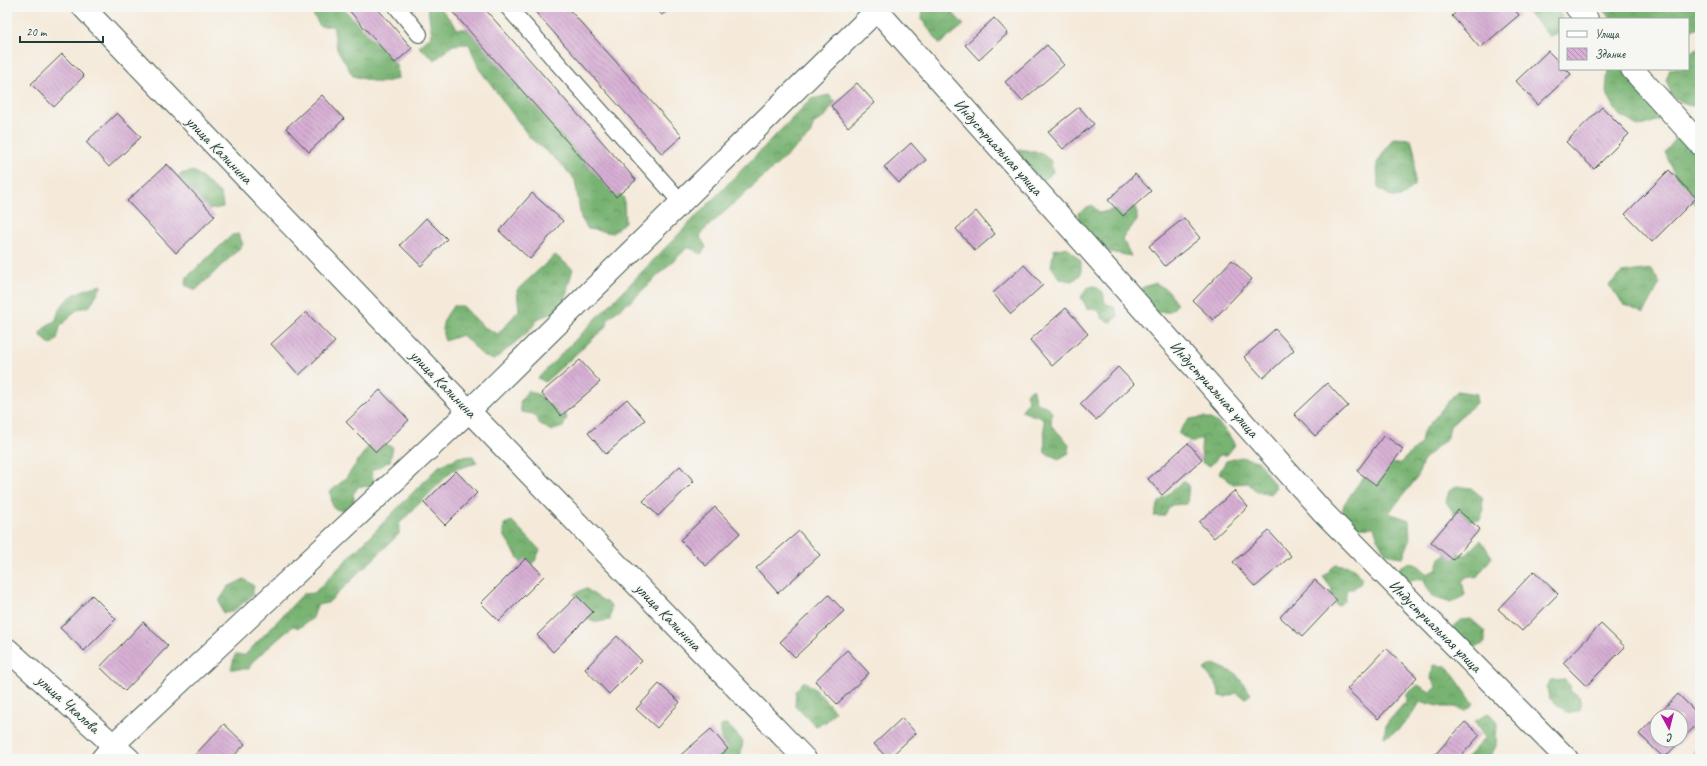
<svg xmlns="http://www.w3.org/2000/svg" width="1707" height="766" font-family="Caveat,sans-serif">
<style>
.forest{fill:url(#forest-crowns);stroke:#4c7853}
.building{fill:url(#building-back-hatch);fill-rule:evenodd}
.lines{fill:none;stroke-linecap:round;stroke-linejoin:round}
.service-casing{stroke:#3f574d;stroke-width:18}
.minor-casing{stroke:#3f574d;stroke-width:24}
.tertiary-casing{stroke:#3f574d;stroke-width:24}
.service{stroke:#fff;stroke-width:16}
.minor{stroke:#fff;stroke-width:22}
.tertiary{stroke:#fff;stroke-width:22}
.labels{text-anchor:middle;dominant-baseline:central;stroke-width:3;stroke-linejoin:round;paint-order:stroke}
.street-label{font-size:16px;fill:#1f3d34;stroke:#f6f6f2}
</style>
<defs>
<pattern id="forest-crowns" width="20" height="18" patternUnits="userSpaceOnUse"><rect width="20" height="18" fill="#78b372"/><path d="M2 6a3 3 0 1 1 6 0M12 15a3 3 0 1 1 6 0" fill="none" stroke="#62935e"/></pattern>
<pattern id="building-back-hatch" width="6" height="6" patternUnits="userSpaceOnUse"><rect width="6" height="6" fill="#d7afd4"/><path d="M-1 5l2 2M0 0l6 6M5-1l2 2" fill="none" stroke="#ae90ad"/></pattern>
</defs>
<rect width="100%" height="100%" fill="#f6f6f2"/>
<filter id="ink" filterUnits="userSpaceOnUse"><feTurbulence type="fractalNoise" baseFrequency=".025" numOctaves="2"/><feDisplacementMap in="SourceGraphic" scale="8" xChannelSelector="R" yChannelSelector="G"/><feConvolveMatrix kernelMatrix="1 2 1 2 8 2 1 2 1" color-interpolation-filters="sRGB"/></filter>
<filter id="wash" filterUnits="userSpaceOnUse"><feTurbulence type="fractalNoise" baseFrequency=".012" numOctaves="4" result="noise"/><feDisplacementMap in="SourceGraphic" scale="16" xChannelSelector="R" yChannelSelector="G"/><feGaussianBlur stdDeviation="0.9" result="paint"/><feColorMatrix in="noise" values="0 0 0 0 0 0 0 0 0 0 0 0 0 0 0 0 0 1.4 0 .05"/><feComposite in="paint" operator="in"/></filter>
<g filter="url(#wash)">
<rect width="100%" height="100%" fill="#f5eada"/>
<path class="forest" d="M317 7H342L397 66 398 79 380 83 353 76 337 49 333 26H320L313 15Z
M425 7H442V10L458 29H476L624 198 625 222 613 233 588 229 581 218 575 180 559 162 530 138 490 83 479 69 469 44 453 45 435 60 419 47 432 35 428 10Z
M923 7H947L964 25 940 44 922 20Z
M1522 7H1554L1562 16V19H1560V32L1550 37Z
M1600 7H1700V27L1688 31V19H1611Z
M1700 48V107L1687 105 1672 96 1666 80 1670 69H1688V53Z
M1608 69H1626L1657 102 1659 120 1639 127 1618 114 1606 92Z
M829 95 835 101 825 117 814 123 810 135 702 232 700 237 706 247 701 254 688 247 629 303 625 304 608 319 607 326 545 382 538 378 811 99Z
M1689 123 1700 135V209L1679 185 1665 152Z
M1393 138 1411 139 1415 154 1414 186 1402 197H1392L1378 188 1377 163Z
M1019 149 1041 153 1051 161 1053 172 1040 183 1018 163Z
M194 171 221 194 223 207 214 209 202 210 178 181 180 174Z
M1092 205 1100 213 1129 205 1137 208V221L1122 238 1131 256 1094 249 1081 233 1078 213Z
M239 234 243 245 196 290 185 285 187 277 232 235Z
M1067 247 1081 261V274L1073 281 1060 279 1051 266 1054 250Z
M555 255 573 269 568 286 564 309 539 318 529 331 494 360 483 356 462 335 445 341C439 325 444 319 453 306H463L484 327 498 334 519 310 517 290Z
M1651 269 1660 283 1644 313 1624 305 1609 285 1621 273Z
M1156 283 1169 291 1177 305 1169 312 1151 313 1138 293 1143 287Z
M102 285 90 306 78 309 60 327 57 340 50 345 39 334 46 326 56 320C60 297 82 289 102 285Z
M1094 286 1103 292 1105 303 1114 307 1118 316 1110 322 1102 318 1098 309 1087 308 1081 297 1087 288Z
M1032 388 1036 403 1046 406 1052 412 1051 425 1069 444V453L1059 459 1045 453 1044 419 1021 411 1029 401 1026 393Z
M528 390 541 396 546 403 561 410 567 417 563 427 551 431 539 423 534 414 521 412 520 402Z
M1457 391 1477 394 1476 403 1450 426 1448 437 1424 459 1417 478 1389 513 1409 520 1410 540 1403 557C1382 556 1380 545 1374 527L1349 528 1340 520 1344 504 1361 480 1385 465 1400 463 1421 443 1423 432Z
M1204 417C1220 421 1227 431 1235 445L1227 455H1220L1210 466 1202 463 1201 450 1202 438 1192 443 1178 433 1189 419Z
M378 442 393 447 390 461 371 471 374 481 370 487 359 486 353 494 355 503 342 511 333 508 330 492 346 478 367 448Z
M473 456 477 463 453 470 399 524V534L328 603 317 605 313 618 299 628 293 626 252 662 249 669H231L235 655H245L303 594 314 593 439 466 459 457Z
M1241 457 1258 461 1276 487 1270 494 1257 492 1248 483 1233 484 1219 473 1226 461Z
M1183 481 1189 485 1187 504 1171 505 1164 516H1154L1159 502Z
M1457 486 1471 488 1482 497 1483 512 1480 520H1459L1446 502 1449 491Z
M512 521 540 550 535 561 524 568 504 535V524Z
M1481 540 1492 557 1476 578 1468 576 1462 581 1465 595 1451 603 1432 597 1423 579 1406 581 1398 575 1400 567 1410 562 1419 566 1428 574 1437 568 1440 558 1450 552 1466 555Z
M1336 564 1350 566 1361 576V583L1353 589H1347L1345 600 1338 606 1330 599 1332 589 1323 577Z
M244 579 254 586 252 596 233 611 223 613 219 601 228 587Z
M586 588C595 597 602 598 611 606L610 620 597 622 583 618 582 604 574 594Z
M1471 619 1485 631V643L1469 650 1452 629 1460 620Z
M1214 664 1236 674 1251 694 1246 698 1236 693 1226 697 1220 696 1217 686 1204 669Z
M1433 665 1447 666 1474 704 1465 711 1455 707H1443L1420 702C1412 716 1400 732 1384 737L1386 724 1407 700 1406 695 1418 685 1430 692 1437 687 1431 679Z
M1564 679 1570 685 1571 692 1579 696 1581 705 1580 710 1569 714 1549 698 1547 688 1551 680Z
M804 681 815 689 835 711 826 722 816 726 795 706 796 691Z
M1489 713 1497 722 1496 746 1489 759H1465L1485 738 1475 721Z
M727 724 743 741 740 758 713 759 726 747 721 739V726Z
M1700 746V759H1689Z"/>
<g id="blocks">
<path class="building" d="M346 7H376L412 48 395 63Z
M448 7H483L636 180 616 197Z
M531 7H567L682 136 662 154Z
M654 7H672L662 15Z
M1462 7H1512L1519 15 1480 48 1452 16Z
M994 18 1008 33 979 60 965 45Z
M1047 45 1064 65 1022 101 1005 82Z
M1548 51 1560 63V69H1566L1571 74 1538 105 1516 81Z
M62 54 84 76 54 107 31 84Z
M857 83 875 103 848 127 831 106Z
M322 95 344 119 309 152 286 128Z
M1079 107 1094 124 1063 149 1048 132Z
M1602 107 1629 134 1594 169 1566 142Z
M117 113 141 137 109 167 86 142Z
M911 143 926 160 899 183 884 167Z
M167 164 215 216 176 253 127 201Z
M1669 170 1696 198 1652 242 1625 214Z
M1135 174 1151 191 1123 216 1108 200Z
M532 193 563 221 530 259 499 231Z
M976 211 995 234 975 251 956 229Z
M426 218 447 239 421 266 400 245Z
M1184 218 1200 238 1165 266 1149 246Z
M1232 260 1252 279 1213 320 1193 301Z
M1024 265 1043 285 1011 314 993 293Z
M1066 308 1088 334 1052 366 1030 340Z
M306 312 335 342 299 375 271 344Z
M1275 329 1294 350 1263 378 1244 357Z
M580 360 600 382 561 416 541 393Z
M1118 367 1134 384 1096 420 1080 404Z
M1327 383 1348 406 1315 436 1294 414Z
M380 390 409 420 376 452 346 422Z
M627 399 645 420 606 454 588 433Z
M1384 435 1403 449 1376 485 1357 471Z
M1188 443 1202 459 1162 495 1148 479Z
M680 466 694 481 658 516 643 501Z
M456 471 477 493 445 525 424 503Z
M1234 491 1248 507 1214 538 1199 522Z
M715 507 740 533 706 566 680 540Z
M1458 510 1480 529 1453 560 1431 542Z
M799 531 820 555 778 593 756 568Z
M1269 531 1291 556 1255 587 1233 562Z
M526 558 544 576 499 621 481 603Z
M1534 571 1558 594 1522 631 1498 609Z
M1315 580 1337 600 1302 637 1280 617Z
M92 595 116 619 84 651 60 628Z
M829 595 844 611 795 657 780 642Z
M577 596 593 612 553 652 537 635Z
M143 622 168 646 125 691 100 667Z
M1601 624 1625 647 1586 686 1563 663Z
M617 636 642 661 609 694 585 669Z
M1386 648 1417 677 1378 719 1347 689Z
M847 650 869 673 837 704 815 681Z
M659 684 680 702 657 728 636 709Z
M1678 694 1700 716V721L1664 758 1639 734ZM1657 716H1681V740H1657Z
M902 718 916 733 888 759 874 744Z
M1465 722 1480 735 1458 759H1431Z
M224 724 245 744 231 759H191Z
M711 729 728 749 716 759H676Z"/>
</g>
</g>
<g filter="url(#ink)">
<use href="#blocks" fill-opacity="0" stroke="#3f574d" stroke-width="1"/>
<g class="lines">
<defs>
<path id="service" d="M397 7 419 34
M508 7 681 202"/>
<path id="minor" d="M1576 7 1587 19
M877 10 1322 511 1567 759
M1632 69 1700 144
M7 649 129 759
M102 759 114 744 469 411"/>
<path id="tertiary" d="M83 7 469 411 805 759
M469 411 880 7"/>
</defs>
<use href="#service" class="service-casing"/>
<use href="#minor" class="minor-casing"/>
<use href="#tertiary" class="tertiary-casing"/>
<use href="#service" class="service"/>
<use href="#minor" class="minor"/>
<use href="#tertiary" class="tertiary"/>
</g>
</g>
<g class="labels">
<g class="street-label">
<text transform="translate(998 147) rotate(48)">Индустриальная улица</text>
<text transform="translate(219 150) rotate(46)">улица Калинина</text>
<text transform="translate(443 384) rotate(46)">улица Калинина</text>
<text transform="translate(1214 389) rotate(48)">Индустриальная улица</text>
<text transform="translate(668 617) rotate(46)">улица Калинина</text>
<text transform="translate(1435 626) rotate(45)">Индустриальная улица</text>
<text transform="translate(68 704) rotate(42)">улица Чкалова</text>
</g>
</g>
<rect width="1707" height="766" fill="none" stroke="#f6f6f2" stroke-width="24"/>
<rect x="1559" y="18" width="130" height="52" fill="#f6f6f2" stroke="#a0aca6"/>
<rect x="1567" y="31" width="20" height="6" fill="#ffffff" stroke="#a0aca6"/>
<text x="1595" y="38" font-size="12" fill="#1f3d34">Улица</text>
<rect x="1567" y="48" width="20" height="12" fill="url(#building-back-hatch)" stroke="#a0aca6"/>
<text x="1595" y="58" font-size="12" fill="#1f3d34">Здание</text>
<g transform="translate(1669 728) rotate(173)"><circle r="19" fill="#f6f6f2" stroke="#a0aca6"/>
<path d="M0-3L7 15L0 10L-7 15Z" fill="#b5179e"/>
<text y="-6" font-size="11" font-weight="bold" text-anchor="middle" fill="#1f3d34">С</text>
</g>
<path d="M20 36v6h83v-6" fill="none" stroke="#1f3d34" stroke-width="2"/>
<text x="26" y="36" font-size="12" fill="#1f3d34" stroke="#f6f6f2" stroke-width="3" paint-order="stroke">20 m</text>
</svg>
